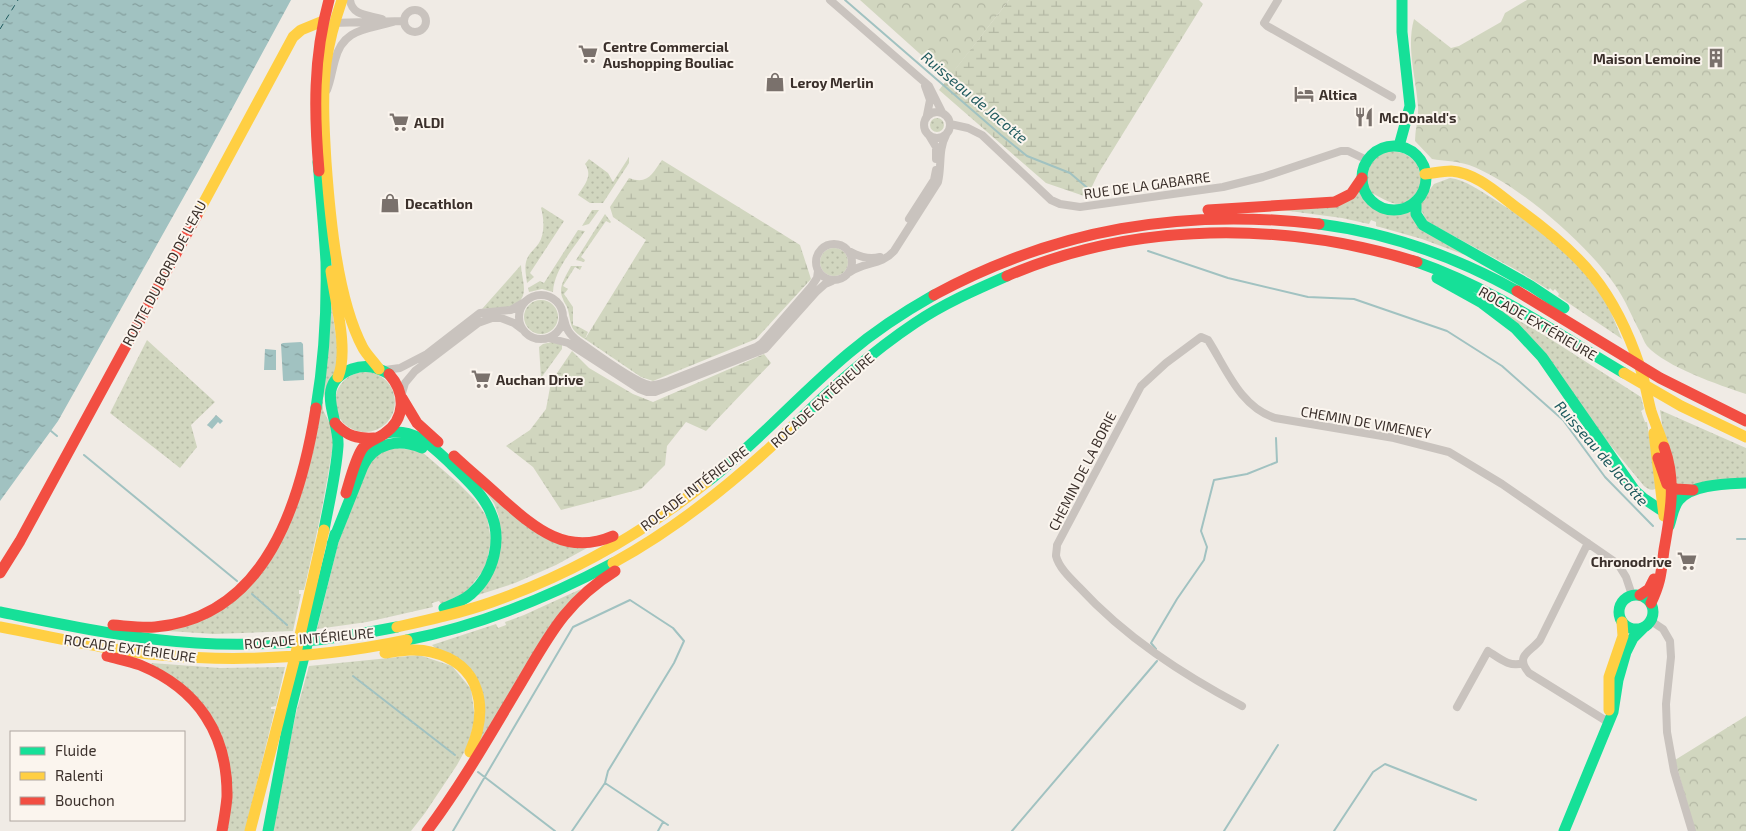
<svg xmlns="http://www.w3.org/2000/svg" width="1746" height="831" font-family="'Exo 2',sans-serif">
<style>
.grass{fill:url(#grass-dots)}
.forest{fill:url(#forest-crowns)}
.wetland{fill:url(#wetland-marsh)}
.water{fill:url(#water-ripples)}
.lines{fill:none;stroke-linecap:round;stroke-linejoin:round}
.stream{stroke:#a1c2c1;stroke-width:2}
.ferry{stroke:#1f5a5e;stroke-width:1;stroke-dasharray:6 5;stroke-linecap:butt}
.street{stroke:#c9c3be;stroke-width:8}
.fast{stroke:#16e098;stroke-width:11}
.slow{stroke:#ffcf43;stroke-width:11}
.jam{stroke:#f24e42;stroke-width:11}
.labels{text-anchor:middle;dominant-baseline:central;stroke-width:4;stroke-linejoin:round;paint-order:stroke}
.poi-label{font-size:14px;font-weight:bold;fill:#3b302b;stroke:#fbf5ee;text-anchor:start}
.street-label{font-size:14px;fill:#3b302b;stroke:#fbf5ee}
.water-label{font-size:15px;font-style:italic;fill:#1f5a5e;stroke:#fbf5ee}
</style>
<defs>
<pattern id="grass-dots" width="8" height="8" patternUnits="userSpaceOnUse" patternTransform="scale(1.25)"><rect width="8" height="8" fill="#d1d6bf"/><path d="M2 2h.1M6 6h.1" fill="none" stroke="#b4b8a4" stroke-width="1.8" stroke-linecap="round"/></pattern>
<pattern id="forest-crowns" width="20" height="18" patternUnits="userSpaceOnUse" patternTransform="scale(1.25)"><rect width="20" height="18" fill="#d1d6bf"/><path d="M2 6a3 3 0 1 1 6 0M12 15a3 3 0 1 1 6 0" fill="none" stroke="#b4b8a4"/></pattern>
<pattern id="wetland-marsh" width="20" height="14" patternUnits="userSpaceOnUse" patternTransform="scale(1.25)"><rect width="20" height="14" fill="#d1d6bf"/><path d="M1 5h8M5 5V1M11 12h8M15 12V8" fill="none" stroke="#b4b8a4"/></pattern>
<pattern id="water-ripples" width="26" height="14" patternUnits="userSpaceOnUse" patternTransform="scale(1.25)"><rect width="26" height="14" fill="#a1c2c1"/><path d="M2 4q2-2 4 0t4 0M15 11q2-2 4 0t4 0" fill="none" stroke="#849e9d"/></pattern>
</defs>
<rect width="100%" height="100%" fill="#f0ebe5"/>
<path class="grass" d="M930 125a7 7 0 1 1 14 0a7 7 0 1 1-14 0Z
M1388 151C1432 150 1427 204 1399 204 1390 204 1378 196 1370 192 1363 173 1370 158 1388 151Z
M629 157V163L603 203H590L578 195C585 184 593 176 585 164L589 159 608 173 613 182Z
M1450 178C1465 180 1479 190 1492 198 1533 224 1577 256 1603 297 1611 310 1616 325 1622 339L1558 296 1559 294 1555 289 1553 291 1550 288 1549 290 1520 272 1426 221 1419 204 1434 184Z
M1358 190C1370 209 1389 219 1410 210L1465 255 1422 239 1376 226V222L1371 220 1369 224 1342 218 1282 210Z
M542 207 564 221 530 273 534 277 527 283C526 275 524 266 527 259 529 253 535 249 539 243 545 234 544 218 541 208Z
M592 210H599L589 224 582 226Z
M605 214 611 222 610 223 606 221 581 257 585 260 584 262 576 260Z
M578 230 585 231C573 249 554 270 553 292L542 289 529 292 528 288 540 281 544 283Z
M820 262a14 14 0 1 1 28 0a14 14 0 1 1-28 0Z
M521 265C521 273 524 281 524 289 524 311 497 308 482 309Z
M571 266H582L580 270 575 267 563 286 568 289 564 294 573 307V325L579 327 588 332 585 339C569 329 572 326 568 310 567 305 564 303 563 299 557 288 566 276 571 266Z
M330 295 340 364 323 398V410L333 430 334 436C327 488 316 539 304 590H299V594H301L293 631 214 634 168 631 243 592 302 487Z
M524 317a17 17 0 1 1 34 0a17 17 0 1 1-34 0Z
M1497 308 1544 335 1641 397 1644 409 1641 411 1645 422H1647L1657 488C1652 491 1649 490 1644 486Z
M147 340 215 402 191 425 197 447 180 468 110 413Z
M556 341 562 344V349L541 378 539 347 543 344Z
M335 402a30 30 0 1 1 60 0a30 30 0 1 1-60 0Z
M1660 410 1746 448V479L1677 486 1663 431Z
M388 447 421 451 458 483 474 499 487 517 491 540 486 567 466 592 441 604 439 601 432 603 433 607 367 622 317 629 338 544 369 459Z
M485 491 504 507 587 548 556 565 515 583 475 596 485 585 499 517 494 503Z
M581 589 471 758 483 695 432 645 496 624 498 628 506 625 505 622 524 615Z
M419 655 452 666 471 689 475 719 468 745 457 765 425 813 411 831H272L296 713 309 666Z
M151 663 220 668 285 667 276 706 271 707V709H275L245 831H226L222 735Z"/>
<path class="forest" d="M860 0H1009L948 79Z
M1527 0H1746V394C1719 385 1666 367 1647 346 1644 342 1642 336 1640 332 1632 317 1625 299 1615 285 1587 244 1516 182 1469 165 1457 161 1444 161 1432 159L1415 141C1415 129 1419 118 1418 106 1416 77 1406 48 1414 19L1451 48 1459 46 1501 22 1505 13Z
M1746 716V831H1695L1675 760Z"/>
<path class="wetland" d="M1009 0H1199L1203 4 1098 174 1087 197 1046 183 939 90Z
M662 160 800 245 811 279 756 339 653 381 641 377 585 339 646 240 613 217 610 207 629 178C648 185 652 174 662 160Z
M572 351 589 368 633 394 653 402 764 354 771 363 706 431 686 422 667 446 665 465 641 489 561 510 533 467 506 446 530 430 546 409 551 382Z"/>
<path class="water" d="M0 0H291L200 168 58 421 0 501Z
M301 342 303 344 304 380 284 381 283 380 281 344 283 343Z
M265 349 276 350V370H264Z
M216 415 223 421 220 424 218 422 212 429 207 425Z"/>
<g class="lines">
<path class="stream" d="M845 0 1001 135 1027 156 1070 173 1098 197
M1148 251 1228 278 1308 297 1354 299 1447 331 1502 366 1563 420 1605 477 1653 526
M51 431 57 436
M84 455 237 581
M1737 539H1746
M252 594 287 625
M1156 649 1151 643 1177 599 1204 560 1207 547 1201 531 1214 480 1247 474 1277 462 1276 438
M353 676 455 755
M478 772 555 831
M453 831 573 627 630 600 673 628 684 641 674 663 608 771 605 783
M572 831 605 783 668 825
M658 831 663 822
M1012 831 1157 661
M1224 831 1278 745
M1334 831 1373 772 1385 764 1476 800"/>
<path class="ferry" d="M0 29 18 0"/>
<path class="street" d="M350 0C352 16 369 15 382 19
M830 0 929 86 942 112
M1278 0 1264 23 1267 26 1392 97
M404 21a11 11 0 1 1 22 0a11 11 0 1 1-22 0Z
M331 23 404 21
M925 86 930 100 927 115
M327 90C331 80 332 70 335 60 343 28 366 30 393 22
M924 125a13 13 0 1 1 26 0a13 13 0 1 1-26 0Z
M950 124 968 128 982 135 1051 200 1060 204 1080 207 1223 187 1263 177 1341 151H1348L1367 160
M930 137 936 147V159
M909 219 934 180 936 170
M816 262a18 18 0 1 1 36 0a18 18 0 1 1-36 0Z
M847 250C858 256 867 260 880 257
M850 272C864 262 882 265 894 251L938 182C942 166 938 150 946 135
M519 317a22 22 0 1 1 44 0a22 22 0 1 1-44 0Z
M564 319C566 329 569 334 578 341 594 352 632 381 649 385 656 386 662 383 669 381L756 347 762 343 811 287 817 278 818 271
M549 338 568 343 639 389 647 392H655L765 349 816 292 825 284 832 281
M385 370 400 368 427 354 480 313 511 310 523 303
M402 393 405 383 415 371 478 323 492 318H501L514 323 522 329
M1588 543 1540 640C1531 652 1514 655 1529 673L1608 722
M1651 621 1663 629 1670 641 1671 657 1666 704 1667 732 1674 771 1692 831
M1242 706C1182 674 1125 637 1079 587 1071 579 1059 568 1056 556 1056 553 1057 549 1057 545L1141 386 1166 363 1201 337 1208 340C1226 368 1240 407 1275 418L1394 438 1449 452 1502 484 1618 564 1626 577 1632 595
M1457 707 1488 651C1499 658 1510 668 1523 663"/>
<path class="fast" d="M1399 146 1410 106 1402 32V0
M1362 178a32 32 0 1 1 64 0a32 32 0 1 1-64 0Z
M1416 201V214L1423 225 1531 286 1564 308
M1319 224C1389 233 1456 257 1517 291
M1417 262C1492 288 1556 333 1624 373
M1437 278 1482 303 1515 328 1542 357 1635 491 1643 498 1664 512
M316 408C324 360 327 311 326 262 324 229 321 195 318 162
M793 426C832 388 870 353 915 323 943 304 975 290 1007 276
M386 433C414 427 432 446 451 464 465 478 482 493 490 511 503 539 494 574 471 594 463 601 454 604 444 608
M707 482C757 443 800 394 849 353 875 331 904 312 934 295
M1669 526C1672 518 1673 507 1679 500 1692 484 1727 484 1746 483
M324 530C329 503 336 474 338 446 340 419 312 384 352 369 366 364 377 367 389 374
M332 544 363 466C374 443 399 438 422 448
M1619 612a17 17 0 1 1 34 0a17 17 0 1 1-34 0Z
M0 612C65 625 130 639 196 643 263 647 330 641 397 627
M407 640C478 626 549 597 613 563
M268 831 291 708 335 534
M1564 831 1613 712 1618 680 1626 652 1633 638 1643 628"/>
<path class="slow" d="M342 0C335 20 329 41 326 63 322 95 324 129 326 162 330 217 337 299 363 348 367 355 374 362 379 369
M1425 174C1434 173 1443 171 1451 171 1477 173 1498 194 1517 208 1582 255 1614 289 1640 367 1645 381 1647 396 1651 411 1655 423 1660 435 1664 447
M197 215 293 37 301 30 323 21
M331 271C335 300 349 351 338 377
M1624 373 1681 406 1746 437
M1654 433 1664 516
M613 563C679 527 739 478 793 426
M0 627C53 637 107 650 161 655 244 663 325 657 407 640
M397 627C429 620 461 613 492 602 569 575 643 533 707 482
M385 653C400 651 416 648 431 652 482 664 489 709 470 752
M1609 710V677L1623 636 1622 622
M250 831 295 657 324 530"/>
<path class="jam" d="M319 171C314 113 313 57 329 0
M1208 210 1335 202 1351 194 1362 178
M1007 276C1135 221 1284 221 1417 262
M1517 291 1660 378 1746 421
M934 295C1056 229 1182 208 1319 224
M402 398 417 423 438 442
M335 423C346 436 358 439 374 438
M454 456C470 471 487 485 503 500 536 529 567 556 613 536
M1658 458 1667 484 1676 489 1693 490
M346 493C350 480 355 460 362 449 367 441 377 439 384 434 406 419 406 393 389 374
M0 573 20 541 197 215
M1640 595 1649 589 1654 579
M1651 603C1661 582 1661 573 1664 550 1670 515 1677 482 1664 447
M113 625C127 626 141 628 155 627 267 617 301 501 316 408
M107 656C118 659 130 661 140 665 198 689 228 734 227 797 226 808 224 820 222 831
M427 831C460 787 487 740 515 693 546 642 562 604 615 571"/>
</g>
<defs>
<symbol id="supermarket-bare" viewBox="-9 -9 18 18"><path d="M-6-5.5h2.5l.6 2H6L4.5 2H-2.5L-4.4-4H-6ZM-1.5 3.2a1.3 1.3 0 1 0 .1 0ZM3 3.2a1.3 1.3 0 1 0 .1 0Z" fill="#7a716c" stroke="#fbf5ee" stroke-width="2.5" paint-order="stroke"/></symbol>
<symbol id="building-bare" viewBox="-9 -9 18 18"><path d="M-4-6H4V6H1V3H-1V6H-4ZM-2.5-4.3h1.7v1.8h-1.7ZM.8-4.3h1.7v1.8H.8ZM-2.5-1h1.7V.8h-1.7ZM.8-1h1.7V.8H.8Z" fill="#7a716c" stroke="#fbf5ee" stroke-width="2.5" paint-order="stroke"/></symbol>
<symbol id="shop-bare" viewBox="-9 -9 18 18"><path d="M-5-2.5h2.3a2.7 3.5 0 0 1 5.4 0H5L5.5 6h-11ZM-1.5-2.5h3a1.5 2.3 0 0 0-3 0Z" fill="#7a716c" stroke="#fbf5ee" stroke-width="2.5" paint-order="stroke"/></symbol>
<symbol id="hotel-bare" viewBox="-9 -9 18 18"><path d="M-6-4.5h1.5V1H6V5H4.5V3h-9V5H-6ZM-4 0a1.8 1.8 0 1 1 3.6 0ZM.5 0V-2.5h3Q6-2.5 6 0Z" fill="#7a716c" stroke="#fbf5ee" stroke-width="2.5" paint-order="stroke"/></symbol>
<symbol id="restaurant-bare" viewBox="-9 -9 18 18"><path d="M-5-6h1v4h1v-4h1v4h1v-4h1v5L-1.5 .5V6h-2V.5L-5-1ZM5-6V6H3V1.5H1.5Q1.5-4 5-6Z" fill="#7a716c" stroke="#fbf5ee" stroke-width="2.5" paint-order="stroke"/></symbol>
</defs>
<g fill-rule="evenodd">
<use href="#supermarket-bare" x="574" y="40" width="28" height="28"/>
<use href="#building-bare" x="1702" y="44" width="28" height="28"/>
<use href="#shop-bare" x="761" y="68" width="28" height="28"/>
<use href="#hotel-bare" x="1290" y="80" width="28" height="28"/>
<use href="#restaurant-bare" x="1350" y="103" width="28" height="28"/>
<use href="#supermarket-bare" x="385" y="108" width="28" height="28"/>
<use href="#shop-bare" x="376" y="189" width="28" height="28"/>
<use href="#supermarket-bare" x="467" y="365" width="28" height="28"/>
<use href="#supermarket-bare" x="1673" y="547" width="28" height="28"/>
</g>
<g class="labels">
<g class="poi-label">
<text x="603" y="46">Centre Commercial<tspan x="603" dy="16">Aushopping Bouliac</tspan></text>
<text x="1701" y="58" text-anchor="end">Maison Lemoine</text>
<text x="790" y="82">Leroy Merlin</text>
<text x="1319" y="94">Altica</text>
<text x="1379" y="117">McDonald's</text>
<text x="414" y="122">ALDI</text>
<text x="405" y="203">Decathlon</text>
<text x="496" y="379">Auchan Drive</text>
<text x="1672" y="561" text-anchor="end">Chronodrive</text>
</g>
<g class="street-label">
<text transform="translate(1147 185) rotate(-8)">RUE DE LA GABARRE</text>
<text transform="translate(164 273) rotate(-62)">ROUTE DU BORD DE L'EAU</text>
<text transform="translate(1538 323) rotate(30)">ROCADE EXTÉRIEURE</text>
<text transform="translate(822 400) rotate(-42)">ROCADE EXTÉRIEURE</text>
<text transform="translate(1366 422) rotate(10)">CHEMIN DE VIMENEY</text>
<text transform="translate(1082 471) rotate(-63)">CHEMIN DE LA BORIE</text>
<text transform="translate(694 488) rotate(-37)">ROCADE INTÉRIEURE</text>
<text transform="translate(309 638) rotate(-5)">ROCADE INTÉRIEURE</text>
<text transform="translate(130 648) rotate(8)">ROCADE EXTÉRIEURE</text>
</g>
<g class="water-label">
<text transform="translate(975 97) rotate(40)">Ruisseau de Jacotte</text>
<text transform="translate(1602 453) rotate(49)">Ruisseau de Jacotte</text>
</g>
</g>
<rect x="10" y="731" width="175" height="90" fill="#fbf5ee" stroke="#aea6a0"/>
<rect x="20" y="747" width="25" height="8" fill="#16e098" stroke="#aea6a0"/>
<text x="55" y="756" font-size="15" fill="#3b302b">Fluide</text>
<rect x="20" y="772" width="25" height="8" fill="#ffcf43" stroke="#aea6a0"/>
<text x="55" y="781" font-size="15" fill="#3b302b">Ralenti</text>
<rect x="20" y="797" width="25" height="8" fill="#f24e42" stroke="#aea6a0"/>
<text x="55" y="806" font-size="15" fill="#3b302b">Bouchon</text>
</svg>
